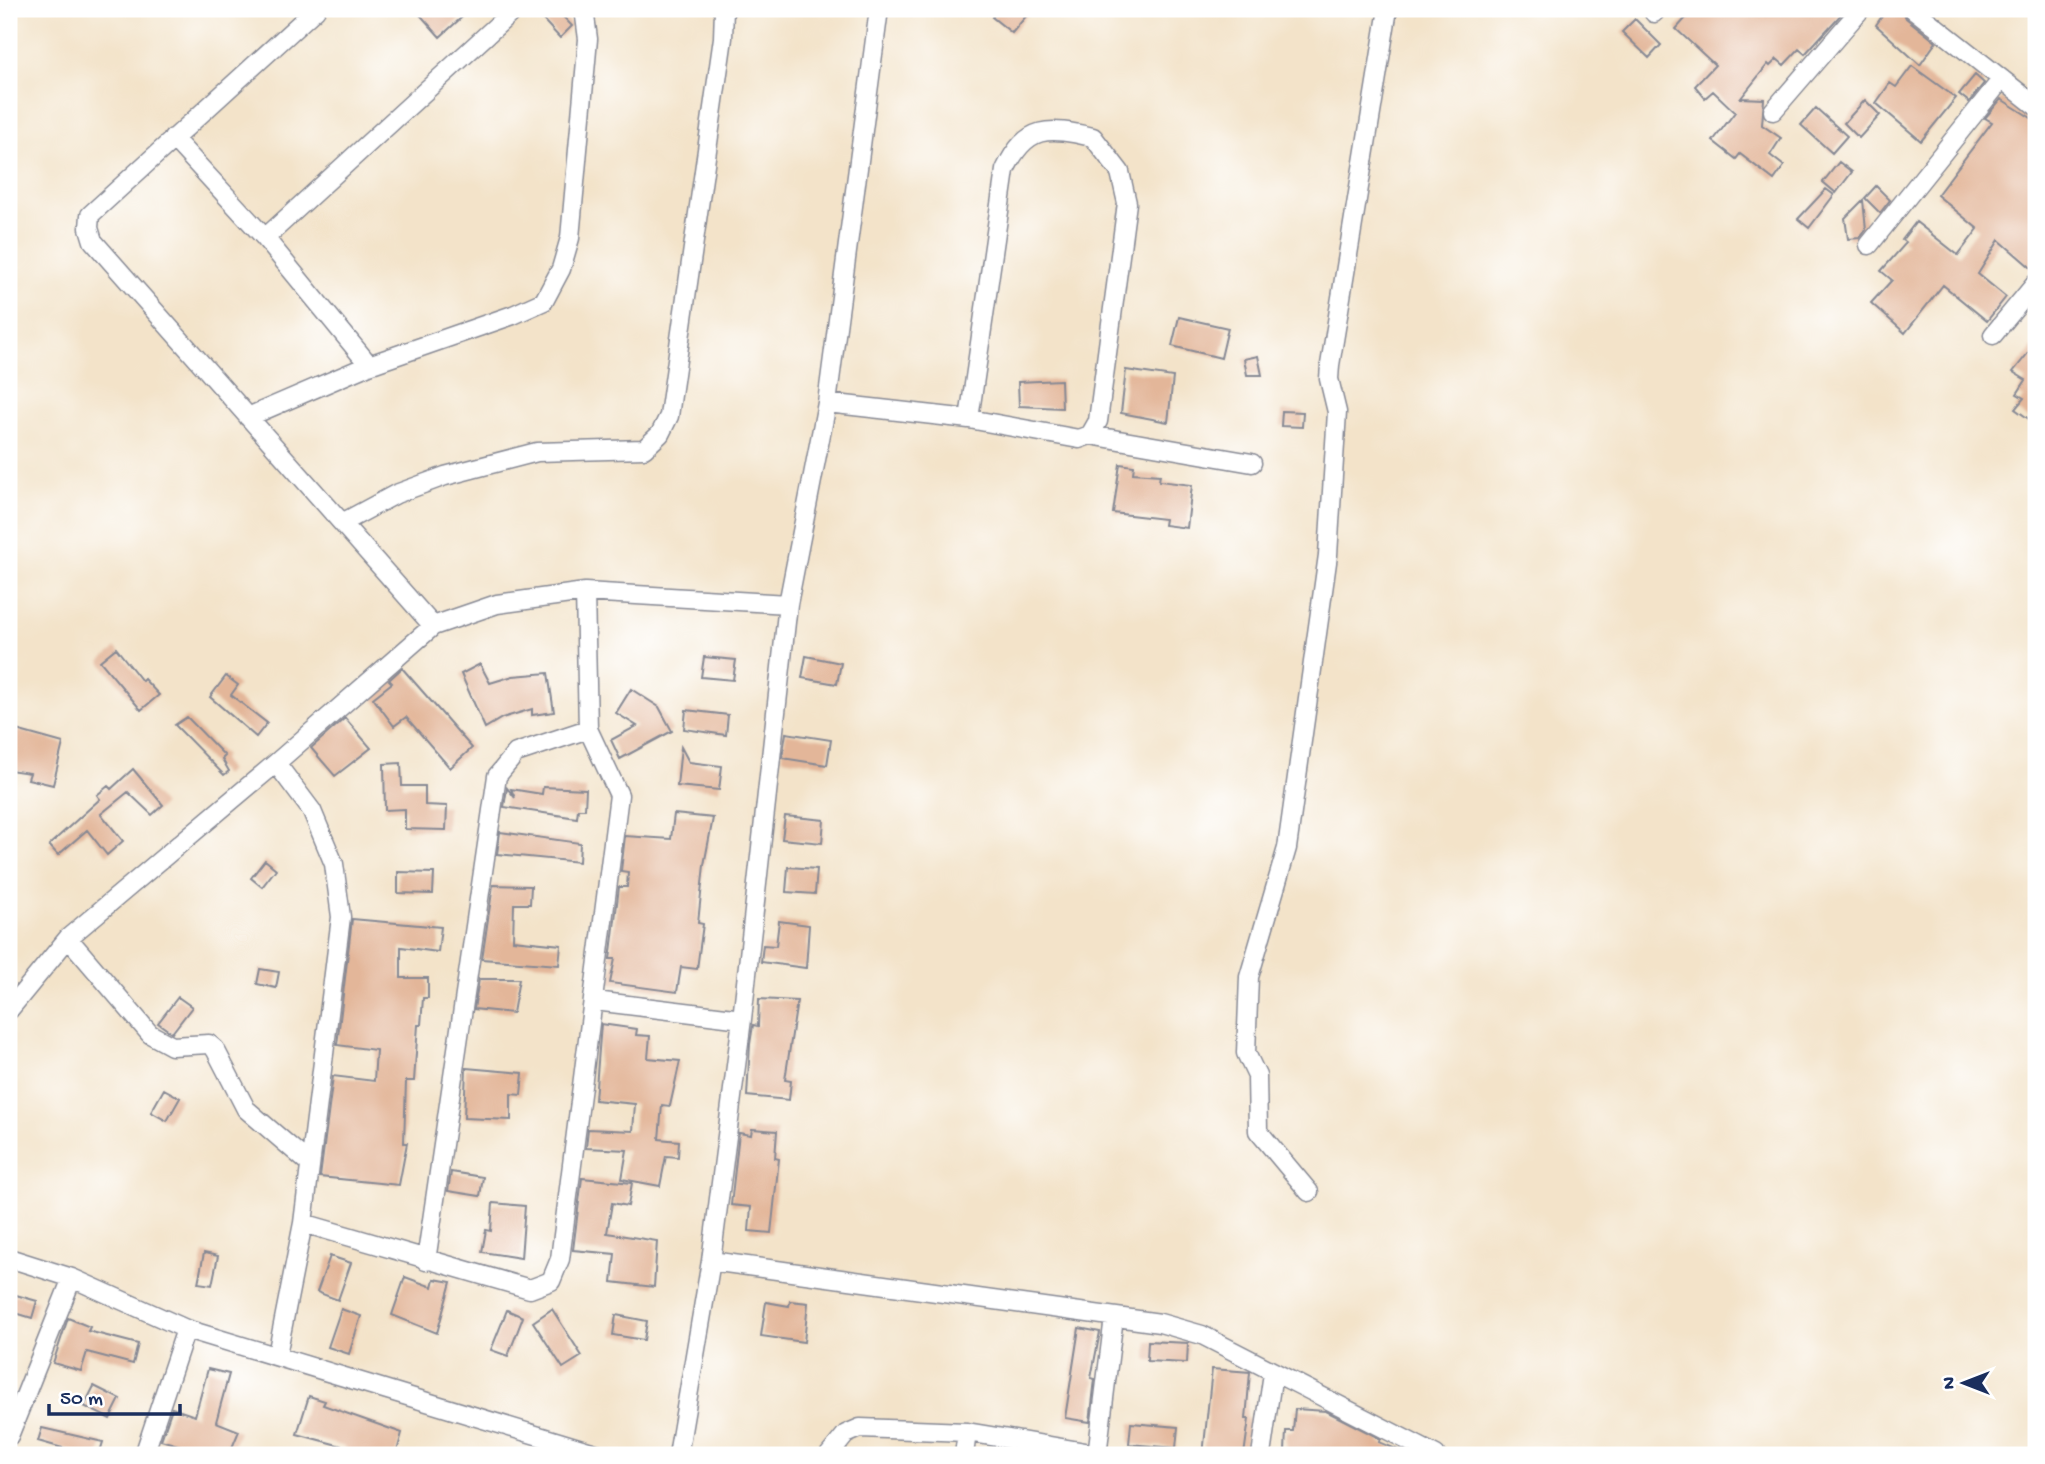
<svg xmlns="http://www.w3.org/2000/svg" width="2045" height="1464" font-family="'Gochi Hand',sans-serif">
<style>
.building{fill:#e3b699}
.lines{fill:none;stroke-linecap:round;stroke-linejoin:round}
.minor-casing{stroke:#878994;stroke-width:21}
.minor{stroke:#fff;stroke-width:18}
</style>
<rect width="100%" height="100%" fill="#fff"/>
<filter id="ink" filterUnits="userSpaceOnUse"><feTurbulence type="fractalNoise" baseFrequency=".0143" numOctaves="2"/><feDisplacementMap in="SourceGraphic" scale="14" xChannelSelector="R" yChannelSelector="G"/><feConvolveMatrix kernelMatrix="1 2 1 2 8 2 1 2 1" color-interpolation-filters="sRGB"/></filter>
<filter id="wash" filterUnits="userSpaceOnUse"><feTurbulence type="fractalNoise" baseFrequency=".00686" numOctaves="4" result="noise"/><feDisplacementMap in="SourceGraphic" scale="28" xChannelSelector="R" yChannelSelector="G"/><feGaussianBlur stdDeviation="1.57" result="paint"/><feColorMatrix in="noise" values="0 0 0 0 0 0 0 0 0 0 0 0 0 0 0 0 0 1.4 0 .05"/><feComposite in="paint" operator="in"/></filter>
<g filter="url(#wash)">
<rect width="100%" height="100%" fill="#f3e3c9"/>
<g id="blocks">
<path class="building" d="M415 9H471L440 37Z
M533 9H556L572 26 560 38Z
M999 9H1032L1012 33 992 17Z
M1694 9H1846L1805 54 1799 49 1784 65 1777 59 1770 66 1768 64 1741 98 1764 99 1762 125 1781 138 1770 155 1784 166 1774 180 1740 154 1736 159 1713 141 1735 112 1713 91 1705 98 1695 86 1715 65 1676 29Z
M1887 9H1902L1906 18 1936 42 1920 65 1876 25Z
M1635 19 1661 45 1649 58 1622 32Z
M1912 66 1956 98 1921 141 1876 103 1890 83 1896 87Z
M1975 75 1984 83 1969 102 1959 94Z
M2001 99 2036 121V272L1999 240 1978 274 2006 297 1987 321 1943 285 1905 333 1871 303 1892 280 1881 271 1906 243 1902 240 1916 222 1958 255 1978 229 1937 195 1992 122 1985 118Z
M1865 100 1880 115 1859 138 1844 123Z
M1816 108 1847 136 1832 153 1801 125Z
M1839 162 1852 172 1836 193 1823 182Z
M1876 186 1890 200 1880 213 1865 198Z
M1826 189 1834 195 1809 228 1798 219Z
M1863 200 1866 230 1860 238 1848 239 1845 218Z
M1179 317 1228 328 1221 358 1172 346Z
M2036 343V424L2015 409 2024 398 2017 394 2026 380 2013 372Z
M1258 356 1262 375H1247L1244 359Z
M1126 370 1173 377 1168 422 1121 413Z
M1061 380 1062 408 1019 406 1018 382Z
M1282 411 1303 412 1302 427 1281 426Z
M1120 464 1134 466 1133 473 1160 475 1159 481 1192 485 1187 528 1164 525 1165 519 1113 513Z
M116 648 142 681 144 679 159 695 141 710 100 661Z
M806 656 841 663 837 684 802 678Z
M704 657 736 660 733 680 701 677Z
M480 664 490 683 513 676 548 673 554 712 532 715V709L502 718 485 728 461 674Z
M402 668 472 748 450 768 406 717 394 726 373 698 392 683 389 680Z
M226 676 238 685 231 695 267 723 256 737 210 697Z
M631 689 659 707 672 731 620 759 611 740 637 726 616 713Z
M686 710 728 715 726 735 684 729Z
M187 717 225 756 222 759 229 771 224 775 175 725Z
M345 718 371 748 335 776 311 748Z
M9 728 63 743 53 785 28 779 30 773 9 770Z
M786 733 831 740 827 765 782 758Z
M681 747 689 762 722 766 719 790 677 786Z
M401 763 402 786H425V805L447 806 446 830 405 829V809L385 810 384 764Z
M133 769 163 805 152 815 128 792 101 814 123 841 107 855 87 830 58 855 49 845 100 799 97 795 108 786 111 789Z
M543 787 586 789 585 809H578L577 818 504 807 507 788 515 798 511 789 542 794Z
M674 814 713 818 704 865 698 923 703 924 697 969 681 967 677 992 610 983 615 959H610L611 952 619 887H627L628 872 621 871 625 836 671 839Z
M785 816 824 820 822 843 782 839Z
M500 832 580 843 579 862 497 854Z
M265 860 276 869 262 887 251 878Z
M788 867 817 869 815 894 786 892Z
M398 872 434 873 433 894 398 893Z
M493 885 531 886 530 904H514L513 940 561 945 559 965 482 959Z
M352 919 441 927 438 952 401 947V978H428V998H423L421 1025H418L414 1081H406L404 1143H407L399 1185 320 1177 333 1076 374 1081 376 1050 337 1045Z
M779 921 809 925 806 968 761 962 763 945 776 946Z
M260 969 279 972 276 988 257 984Z
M479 979H519L513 1013 474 1009Z
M178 997 192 1007 172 1033 158 1023Z
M759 999 797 1001 785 1080 791 1081 789 1100 747 1096 750 1044 753 1025 758 1026Z
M601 1024 637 1029 636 1035 650 1036 648 1058 680 1061 670 1106 662 1105 659 1139 679 1141 678 1157 666 1156 660 1186 622 1179 627 1150 586 1148 588 1129 633 1131 635 1104 595 1100Z
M466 1068 523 1073 521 1095 511 1094V1120L464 1118Z
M164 1089 180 1098 167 1121 151 1112Z
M752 1129 777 1131 775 1158 779 1159 771 1233 749 1231 751 1207 731 1205 739 1133 751 1135Z
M451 1172 483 1177 480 1196 448 1191Z
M582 1178 632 1183 628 1206 612 1203 607 1233 657 1241 654 1287 612 1282 615 1254 573 1250Z
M493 1203 525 1206 521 1258 482 1252 486 1230 491 1231Z
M204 1253 218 1256 212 1285 198 1283Z
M330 1256 351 1263 338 1300 317 1292Z
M405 1277 432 1287 434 1279 451 1282 437 1333 392 1315Z
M9 1293 37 1301 32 1318 9 1311Z
M790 1301 808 1303 804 1342 761 1336 766 1302 789 1306Z
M341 1309 361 1316 349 1354 328 1347Z
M552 1309 582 1356 563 1368 533 1322Z
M507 1310 523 1317 508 1356 491 1350Z
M616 1315 647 1321 644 1340 613 1335Z
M68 1318 90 1327 88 1331 138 1344 133 1364 87 1352 81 1371 53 1363Z
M1079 1328 1100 1332 1091 1378 1095 1379 1090 1422 1065 1418Z
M1148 1341 1188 1343 1187 1363 1147 1361Z
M208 1369 229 1374 216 1422 239 1431 229 1455H201L180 1450 181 1446 161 1440 172 1408 195 1416Z
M1212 1369 1250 1372 1246 1419H1249L1244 1455H1203Z
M94 1386 120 1399 110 1419 84 1406Z
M309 1396 325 1401 323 1405 402 1433 396 1455H342L345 1447 297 1434Z
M1295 1409 1326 1411 1381 1439 1379 1442 1410 1455 1285 1451 1286 1431H1293Z
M1131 1423 1178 1427 1176 1448 1129 1444Z
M42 1428 103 1442 99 1455H87L38 1441Z"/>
</g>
</g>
<g filter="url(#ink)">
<use href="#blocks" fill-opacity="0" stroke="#878994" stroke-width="2"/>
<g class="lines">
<defs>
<path id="minor" d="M316 9 90 215 89 228 93 241 433 626
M1913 9 2036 106
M1654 13 1657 9
M1773 111 1861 9
M173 138 265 238 369 365
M265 238 515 9
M1869 245 2002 79
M1993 335 2036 283
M827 403 969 419 1079 439 1090 435 1098 421 1127 203 1120 172 1093 137C1048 127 1027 124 1005 170L969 419
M248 417 369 365 513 315 544 301 561 269 570 238 588 39 584 9
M1090 435 1252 463
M342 523 396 494 445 476 537 452 644 449 660 434 669 416 723 38 724 9
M276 763 312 811 334 864 341 917 303 1223 277 1355
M68 938 150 1034 172 1046 209 1044 215 1049 246 1109 310 1164
M595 1001 742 1019
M9 1010 68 938 276 763 433 626 497 604 585 592 788 604
M1309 1192 1258 1131 1257 1076 1246 1053 1249 977 1287 848 1328 555 1337 412 1329 379 1330 365 1388 9
M303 1223 530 1289 551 1281 560 1259 619 795 588 729 585 592
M9 1258 72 1278 186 1329 602 1455
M426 1261 497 776 516 753 588 729
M711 1261 1160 1323 1202 1335 1436 1455
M9 1436 72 1278
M144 1455 186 1329
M678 1455 711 1261 742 1019 788 604 827 403 879 9
M829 1455 846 1434 860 1428 967 1432 1097 1454
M964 1455 967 1432
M1097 1455 1114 1317
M1261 1455 1273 1373"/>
</defs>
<use href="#minor" class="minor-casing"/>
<use href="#minor" class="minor"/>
</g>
</g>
<rect width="2045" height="1464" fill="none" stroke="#fff" stroke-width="35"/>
<g transform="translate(1964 1383) rotate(270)" stroke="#ffffff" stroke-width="5" paint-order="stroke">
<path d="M0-5L12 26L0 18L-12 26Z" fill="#1b2f5e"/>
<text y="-10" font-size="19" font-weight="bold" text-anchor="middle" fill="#1b2f5e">N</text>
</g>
<path d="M49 1404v10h131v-10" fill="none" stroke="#1b2f5e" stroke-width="3.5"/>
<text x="60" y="1404" font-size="21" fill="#1b2f5e" stroke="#ffffff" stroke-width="5" paint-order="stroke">50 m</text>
</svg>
